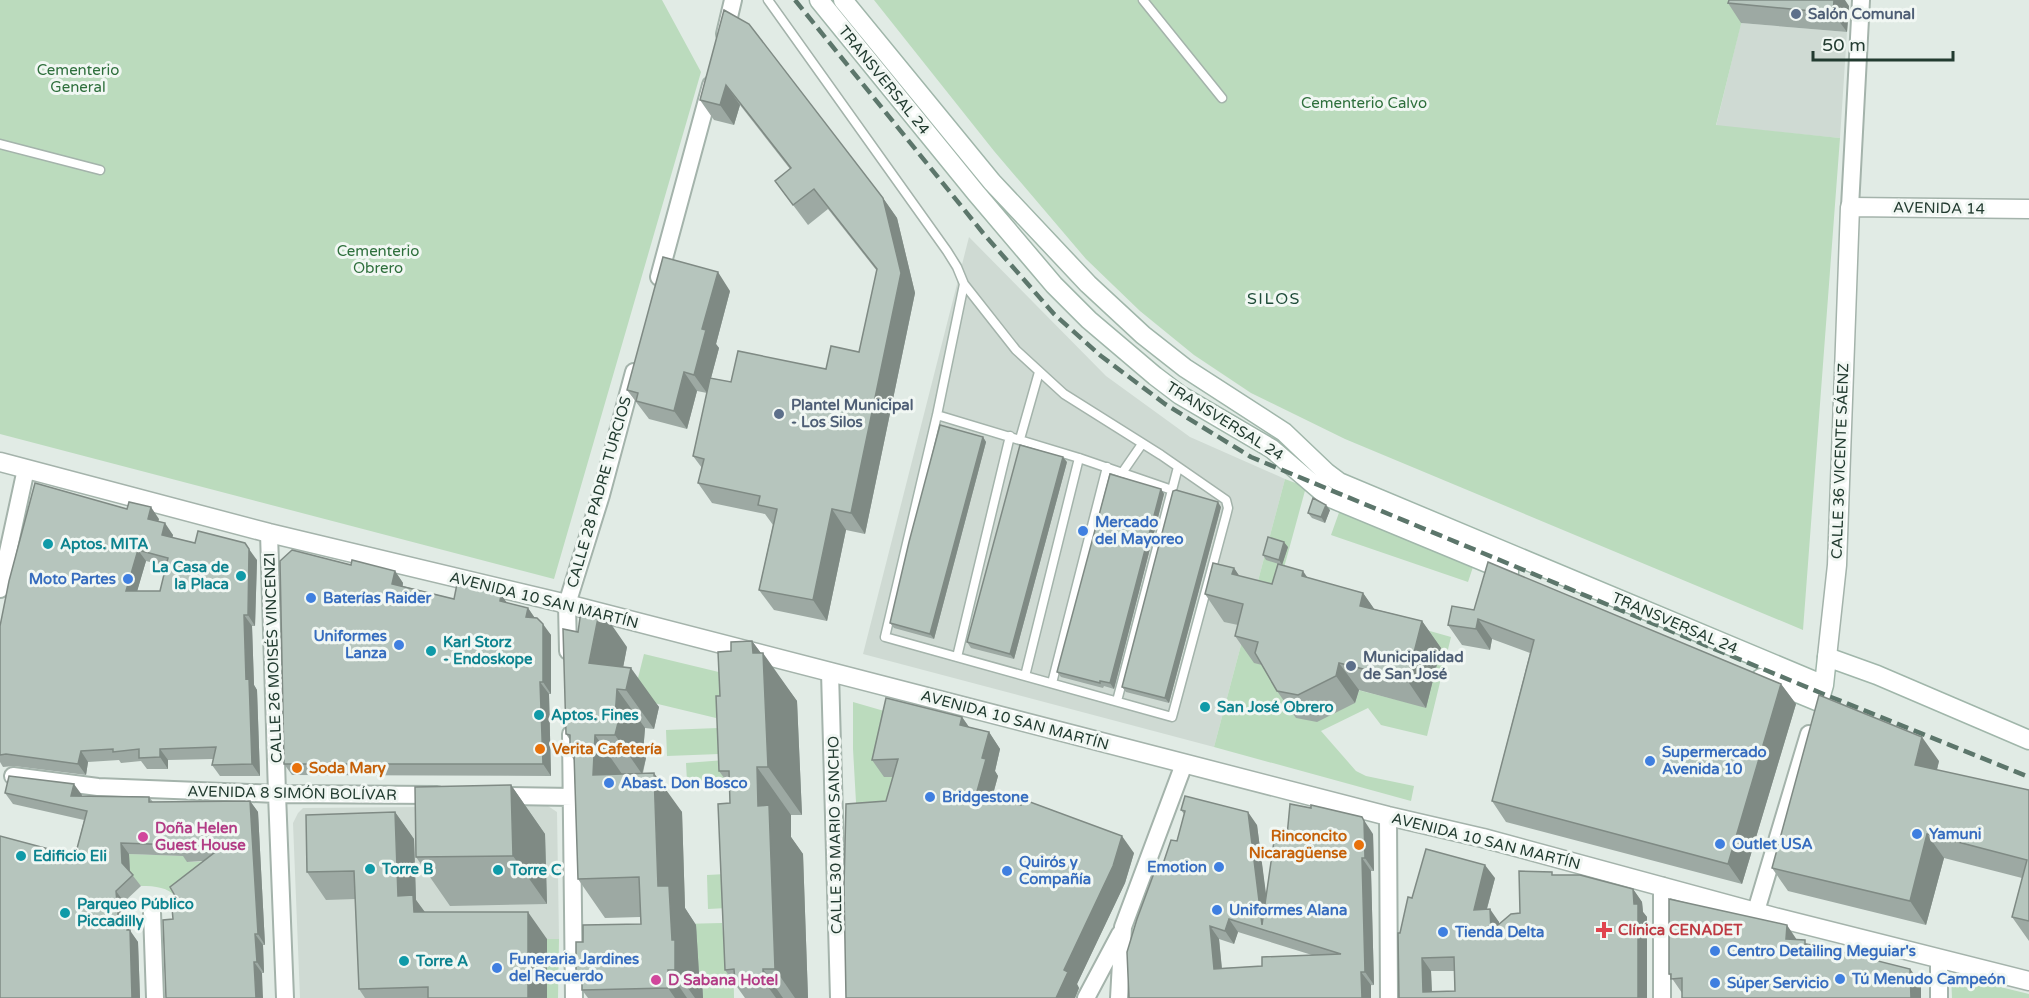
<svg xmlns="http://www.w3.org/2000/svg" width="2029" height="998" font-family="'Varela Round',sans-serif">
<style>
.built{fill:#cfdad3}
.green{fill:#bbdbbd;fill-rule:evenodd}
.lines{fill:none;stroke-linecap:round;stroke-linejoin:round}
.service-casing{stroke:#a4b3ab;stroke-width:11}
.minor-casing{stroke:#a4b3ab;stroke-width:20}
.tertiary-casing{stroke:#a4b3ab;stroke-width:21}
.secondary-casing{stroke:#a0b6aa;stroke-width:21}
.service{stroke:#fff;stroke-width:8}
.minor{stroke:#fff;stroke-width:16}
.tertiary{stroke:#fff;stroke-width:18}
.secondary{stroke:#fff;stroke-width:18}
.rail{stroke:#5c766b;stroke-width:4.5;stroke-dasharray:12 6;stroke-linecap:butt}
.wall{fill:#9da9a3;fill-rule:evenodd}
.shaded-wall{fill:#7f8a84}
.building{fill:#b6c5bd;stroke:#7f8a84;stroke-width:1.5;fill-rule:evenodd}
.service-dot{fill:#5c6f8a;stroke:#f1f7f3;stroke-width:2}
.shop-dot{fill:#3f7fe0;stroke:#f1f7f3;stroke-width:2}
.culture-dot{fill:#0f9aa8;stroke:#f1f7f3;stroke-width:2}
.food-dot{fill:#e8710a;stroke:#f1f7f3;stroke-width:2}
.hotel-dot{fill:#d1479c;stroke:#f1f7f3;stroke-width:2}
.health-dot{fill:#e0444e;stroke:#f1f7f3;stroke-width:2}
.labels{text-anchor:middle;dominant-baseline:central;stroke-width:6;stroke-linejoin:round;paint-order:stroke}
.service-label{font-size:15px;font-weight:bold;fill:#4e5e75;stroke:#f1f7f3;text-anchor:start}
.park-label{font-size:15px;fill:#2e6f3c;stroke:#f1f7f3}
.street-label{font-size:15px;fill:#223b30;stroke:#f1f7f3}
.shop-label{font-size:15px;font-weight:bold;fill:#366cbe;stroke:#f1f7f3;text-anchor:start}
.culture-label{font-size:15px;font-weight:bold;fill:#0d838f;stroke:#f1f7f3;text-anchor:start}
.food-label{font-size:15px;font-weight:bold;fill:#c56008;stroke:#f1f7f3;text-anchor:start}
.hotel-label{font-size:15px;font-weight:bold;fill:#b23c85;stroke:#f1f7f3;text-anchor:start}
.health-label{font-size:15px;font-weight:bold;fill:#be3a42;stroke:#f1f7f3;text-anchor:start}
.neighbourhood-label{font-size:16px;letter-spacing:1.5px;fill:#1f4c39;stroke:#f1f7f3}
</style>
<rect width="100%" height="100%" fill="#e1ebe5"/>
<path class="built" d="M1741 23 1847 32 1840 138 1716 126Z
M969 237 1106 376 1190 437 1285 479 1214 747 863 654Z
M548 806 557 812 559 939H447V998H300L293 823 298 813 303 808Z"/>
<path class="green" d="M0 0H662L701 72 554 579 0 434Z
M874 0H1747L1716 125 1840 138 1803 630 1345 439 1251 393 1194 355 1140 311 1086 259 994 151Z
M1285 479 1306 487 1282 575 1338 605 1451 637 1427 736 1381 725 1368 708 1321 731 1356 771 1366 776 1414 786 1411 801 1214 747ZM1277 670 1426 707 1359 690 1355 703Z
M1341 507 1474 564 1468 582 1331 535Z
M644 654 727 674 716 718 633 698Z
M853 702 898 715 909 776 897 818 857 820 853 749Z
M718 728 719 754 667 756 666 730Z
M725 760 726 781 687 782 686 763Z
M129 854 187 856 188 862 214 861 178 898C167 887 156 886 141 886L118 861Z
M726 874 727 908 708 909 707 875Z
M722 923 723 934H733L734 998H703L702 979 596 926Z
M547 939H559L558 998H547Z
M1951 975 2029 994V998H1952Z"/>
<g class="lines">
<defs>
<path id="service" d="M768 0 947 251 957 267 964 284
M1143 0 1222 98
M0 144 100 170
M964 284 1016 350 1064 394 1161 455 1226 500 1228 508 1226 516 1172 717 885 637 937 415Z
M937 415 1079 458 1172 490
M1020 439 1039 372
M1122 473 1142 444
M957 657 1010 436
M1025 676 1079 458
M1052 683 1107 467
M1117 701 1178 467"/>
<path id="minor" d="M725 34 733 0
M1850 207 1861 0
M659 277 711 85
M269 533 277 794 285 998
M0 589 26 469
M568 651 567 604 601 495 634 372
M830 672 839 998
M571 734 574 998
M13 776 98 787 277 794 437 795
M499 796 573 797
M1388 816 1389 998
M1756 911 1809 734
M152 912 155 998
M1939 959V998
M1086 998 1120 934
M1119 998 1123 927 1184 764
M1662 998V886"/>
<path id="tertiary" d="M0 462 269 533 567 604 1388 816 1483 838 1778 918 2029 981
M1827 657 1837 565 1850 207 2029 209"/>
<path id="secondary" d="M819 0 976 193 1054 285 1089 320 1155 376 1180 395 1272 449 1328 497 1509 572
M843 0 992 182 1088 284 1143 335 1185 368 1284 432 1327 473 1339 482 1824 685
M1761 678 1819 702 1824 685 1827 657 1877 675 2029 740"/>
</defs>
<use href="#service" class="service-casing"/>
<use href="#minor" class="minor-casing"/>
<use href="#tertiary" class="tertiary-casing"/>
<use href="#secondary" class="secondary-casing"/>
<use href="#service" class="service"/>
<use href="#minor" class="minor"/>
<use href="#tertiary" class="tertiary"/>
<use href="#secondary" class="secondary"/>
<path class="rail" d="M795 0 983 233 1054 314 1101 356 1165 404 1251 457 1287 472 1821 693 2029 777"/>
</g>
<path class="wall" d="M1728 3 1849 6 1847 32 1741 23Z
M724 10 883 198 897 218 915 293 865 534 846 530 827 621 774 610 759 590 773 525 765 514 712 503 698 483 702 468 693 456 707 393 697 391 687 429 649 419 627 390 730 291 716 344 719 348 711 378 731 382 826 369 859 352 877 271 828 209 808 225 775 181 790 169 740 105 734 125 714 120 700 100Z
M983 437 986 442 934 639 894 628 890 623Z
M1067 462 1014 659 971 648 967 642Z
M1161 489 1164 494 1114 689 1104 686 1103 688 1061 677 1057 672Z
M1221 507 1169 703 1126 692 1122 687Z
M1330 510 1325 523 1312 518 1308 513Z
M159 519 158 521 173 535 172 538 257 560 255 626H252L254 685 257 690 260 776H220L212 765 213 759 168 760V769H147L141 761 121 763 119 760 88 762 86 775 14 766 3 767 0 762V626ZM146 561 166 566 160 591H137Z
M1288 547 1282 565 1266 560 1263 555Z
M351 565 395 571 403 583V586L454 599 507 603 528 608 535 618 551 635V694H549L551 776 292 775 284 764Z
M1234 568 1239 576 1272 584 1308 578 1363 593 1374 609 1422 621 1441 648 1426 708 1359 690 1355 703 1317 722 1296 718 1277 691 1262 665 1254 663 1235 636 1238 625 1224 622 1205 594Z
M1452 606 1781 684 1796 704 1742 884 1506 822 1492 801 1530 653 1492 639 1490 650 1462 645 1448 625Z
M752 641 797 701 802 815H791V837L803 854 808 998H745L725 970 730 803V786L719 771 720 696 731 651Z
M627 647 623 667 659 707 654 729 645 728 643 753 646 758 643 773 682 812 685 908 696 925 699 974 702 979 703 998H588L582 990V985L576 976 583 942 641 924 640 917 605 918 578 879 574 760 570 754V740L566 734Z
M962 717 969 727 989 732 1000 749 995 771 998 776 992 798 1134 853 1125 883 1077 984 1079 988 1075 998H846L886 801 893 777H884L872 760Z
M1939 761 1937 770 2029 790V941L2012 917 2022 878 1944 858 1926 925 1788 891 1772 868Z
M511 785 545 834 547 904 450 906 416 857Z
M5 793 82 796 149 797 153 802 250 801 258 812 265 945H263L264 973H262L173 919 182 908 203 861 187 862 183 856 129 854 130 872 141 886 124 902 126 926 138 942 140 998 75 856 84 820 13 804Z
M1181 810 1257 825 1266 897 1287 836 1373 834 1374 871H1371L1374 985 1129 998 1162 867 1177 841 1184 814ZM1238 932 1312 955 1262 966 1222 968 1219 939 1234 944Z
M395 812 414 839 416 900 425 912 547 939V998H365L359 989 355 899 326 900 307 872Z
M1554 875 1633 889 1642 902 1643 912 1647 917V998H1399L1412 898 1495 878 1487 909 1499 922V924L1520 913ZM1431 971H1454L1455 991H1432Z
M1796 940 1808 944 1910 969 1921 983V998H1682V993L1669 974Z"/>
<path class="shaded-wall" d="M1834 0H1845L1849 6 1847 32 1833 13Z
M726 85 740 105 734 125 720 105Z
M883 198 897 218 915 293 865 534 851 513 901 273Z
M718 272 730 291 716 344 719 348 707 393 694 375 702 329Z
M684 372 697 391 687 429 674 411Z
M983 437 986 442 934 639 930 634Z
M1063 457 1067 462 1014 659 1010 654Z
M1161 489 1164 494 1114 689 1110 683Z
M1218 502 1221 507 1169 703 1165 698Z
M1326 505 1330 510 1325 523 1321 517Z
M151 507 159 519 156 530 148 519Z
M832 509 846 530 827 621 813 600Z
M165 523 173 535 170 547 162 535Z
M1284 542 1288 547 1282 565 1279 560Z
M249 549 257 560 255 626 248 615Z
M138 550 146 561 134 602 126 591Z
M1234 568 1253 596 1232 574Z
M395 571 403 583 400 595 392 584Z
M1303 571 1322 599 1302 576Z
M1363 593 1382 620 1360 606Z
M501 594 509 606 500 601Z
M528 608 536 620 526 617Z
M600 608 627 647 619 689H617L645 728 643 753 646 758 642 774 615 735V718L589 663Z
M244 615 252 626 254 685 257 690 260 776 252 764 246 679Z
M1478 619 1492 639 1490 650 1476 629Z
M1422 621 1441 648 1426 708 1407 680Z
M543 624 551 635V694L543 682Z
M752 641 763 656V653L797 701 802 815 768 767 753 653Z
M1339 663 1359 690 1355 703 1336 676Z
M631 668 659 707 654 729 626 690Z
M540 682 549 694 551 776 543 764Z
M1781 684 1796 704 1742 884 1728 864Z
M962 717 973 733 960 725Z
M989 732 1000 749 995 771 998 776 988 812 976 795 982 758Z
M595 735 622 774 593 775Z
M1922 737 1939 761 1932 789 1915 765Z
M160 749 168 760V769L160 757Z
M81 751 88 762 86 775 78 764Z
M757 767 791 815V837L803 854 808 998H795L775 969 758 806Z
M654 773 682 812 685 908 696 925 699 974 702 979 703 998H695L675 970 658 886Z
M74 784 82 795 79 807 71 796Z
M511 785 545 834 547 904 513 856Z
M250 801 258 812 265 945 258 934Z
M395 812 414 839 416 900 432 922 417 916 398 896Z
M1248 812 1257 825 1271 932 1262 925Z
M1362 817 1373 834 1374 871 1365 858Z
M1927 834 1944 858 1926 925 1910 901Z
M1122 836 1134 853 1125 883 1077 984 1079 988 1075 998H1056L1064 970Z
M121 843 129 854 130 874 122 863Z
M1362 858 1371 871 1374 985 1365 972Z
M1485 865 1495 878 1483 923 1474 910Z
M1633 889 1642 902 1643 912 1647 917V998H1638Z
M116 891 124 902 127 937 119 926Z
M1490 909 1499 922 1500 944 1491 931Z
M528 912 547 939V998H528Z
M1229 919 1238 932 1234 944 1225 931Z
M1787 925 1797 940 1786 939Z
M127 926 138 942 140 998H132Z
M1210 926 1219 939 1223 982 1214 969Z
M255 934 263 945 264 973 257 962Z
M1422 958 1431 971 1432 998 1423 992Z
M254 962 262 973 263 998H256Z
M763 969 783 998H776L763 980Z
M1910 969 1921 983V998H1911Z
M668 970 687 998H675L668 988Z
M1361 972 1371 985V998H1362Z"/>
<path class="building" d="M1729 0H1834L1833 13 1728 3Z
M724 10 749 24 883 198 901 273 851 513 832 509 813 600 759 590 777 509 758 505 760 496 698 483 704 459 693 456 710 378 731 382 738 351 826 369 831 346 859 352 877 269 814 189 793 205 775 181 791 168 726 85 720 105 700 100Z
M663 257 718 272 702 329 706 330 694 375 684 372 674 411 636 401 638 393 627 390Z
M940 425 983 437 930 634 890 623 909 542Z
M1020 445 1063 457 1010 654 967 642Z
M1110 474 1161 489 1110 683 1100 681V683L1057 672Z
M35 483 127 509 129 502 151 507 148 519 165 523 162 535 195 543 198 531 245 543 249 549 248 615H244L246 679 249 678 252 764 212 765 216 747 160 749V757L139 758V749L113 752V749L81 751 78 764 6 754 0 755V626L9 581ZM138 550 168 558 160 591H126Z
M1176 490 1218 502 1165 698 1122 687 1173 491Z
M1313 498 1326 505 1321 517 1308 513Z
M1268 537 1284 542 1279 560 1263 555Z
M292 550 351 565 352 560 395 571 392 584 454 599 457 584 501 594 500 601 528 608 526 617 537 618 543 624V682H540L543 764H284L280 561Z
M1488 562 1781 684 1728 864 1492 801 1534 640 1478 619 1476 629 1448 625 1452 606 1474 610Z
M1213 563 1234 568 1232 574 1272 584 1278 564 1303 571 1302 576 1363 593 1360 606 1422 621 1407 680 1339 663 1336 676 1298 695 1277 691 1255 653 1258 642 1235 636 1243 604 1205 594Z
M582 604 600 608 589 663 631 668 626 690 617 689 615 718 619 719 615 735H595L593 775 654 773 658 886H669L672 940H675V970H668V988L582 990V976H576V942H583V925L641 924 639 877 578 879 574 754H570V735L566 734 563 629 578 632Z
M752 641 753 653H763L768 767H757L758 806 769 805 775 969H763V980L735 981 734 969 725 970 718 804 730 803 729 771H719L716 696H720L718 652 731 651V642Z
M1819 695 1922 737 1915 765 2029 790V921L2012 917 2027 860 1927 834 1910 901 1772 868Z
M886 698 962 717 960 725 989 732 982 758 986 759 976 795 1021 805 1022 799 1122 836 1113 866 1064 970 1068 972 1056 998H846L844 887 846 804 886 801 898 759 872 760Z
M9 776 74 784 71 796 149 797V802L250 801 258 934H255L257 962H254L256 998H166L163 920 173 919 172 908H182L170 887 219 849 179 851V845L121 843 122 863 133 875 116 891 119 926H127V930H130L132 998H0V836L75 856 87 811 5 793Z
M511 785 513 856 416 857 415 787Z
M1185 796 1248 812 1262 925 1275 834 1287 836 1290 804 1311 808V805L1362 817 1364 821 1365 858H1362L1365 972H1361L1362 998H1129L1127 952 1137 919 1157 865 1162 867 1171 840 1177 841 1185 811 1181 810ZM1229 919 1341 954 1262 957V966L1214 969 1210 926 1225 931Z
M395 812 398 896 413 895 414 912H528V998H428V987L359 989 354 871 307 872 306 815Z
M1426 849 1485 865 1474 910 1490 909 1491 931 1511 914 1520 913 1519 871 1552 872V875H1580L1633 889 1634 904H1638V998H1399L1398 933H1400L1408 897 1412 898ZM1454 957 1455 991 1423 992 1422 958Z
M1669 899 1787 925 1786 939 1805 940V944L1842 949V952L1910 969 1911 998H1682V978L1671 979V974H1669Z"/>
<g class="service-dot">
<circle cx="1796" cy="14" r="6"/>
<circle cx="779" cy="414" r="6"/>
<circle cx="1351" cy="666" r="6"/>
</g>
<g class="shop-dot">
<circle cx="1083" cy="531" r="6"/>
<circle cx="128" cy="579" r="6"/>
<circle cx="311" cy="598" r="6"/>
<circle cx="399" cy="645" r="6"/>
<circle cx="1650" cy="761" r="6"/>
<circle cx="609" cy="783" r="6"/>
<circle cx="930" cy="797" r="6"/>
<circle cx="1917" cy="834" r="6"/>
<circle cx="1720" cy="844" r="6"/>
<circle cx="1219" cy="867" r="6"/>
<circle cx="1007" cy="871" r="6"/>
<circle cx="1217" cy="910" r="6"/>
<circle cx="1443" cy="932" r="6"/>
<circle cx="1715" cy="951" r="6"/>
<circle cx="497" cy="968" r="6"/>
<circle cx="1840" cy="979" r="6"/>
<circle cx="1715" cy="983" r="6"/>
</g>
<g class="culture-dot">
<circle cx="48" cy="544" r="6"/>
<circle cx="241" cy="576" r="6"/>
<circle cx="431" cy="651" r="6"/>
<circle cx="1205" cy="707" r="6"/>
<circle cx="539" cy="715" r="6"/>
<circle cx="21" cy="856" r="6"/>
<circle cx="370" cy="869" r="6"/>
<circle cx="498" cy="870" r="6"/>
<circle cx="65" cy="913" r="6"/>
<circle cx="404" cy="961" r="6"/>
</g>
<g class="food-dot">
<circle cx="540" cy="749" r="6"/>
<circle cx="297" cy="768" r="6"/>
<circle cx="1359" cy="845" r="6"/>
</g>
<g class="hotel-dot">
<circle cx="143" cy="837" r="6"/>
<circle cx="656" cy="980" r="6"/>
</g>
<path class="health-dot" d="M1601 921h6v6h6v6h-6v6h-6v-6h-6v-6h6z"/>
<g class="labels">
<g class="service-label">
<text x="1808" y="14">Salón Comunal</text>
<text x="791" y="405">Plantel Municipal<tspan x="791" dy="17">- Los Silos</tspan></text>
<text x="1363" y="657">Municipalidad<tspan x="1363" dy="17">de San José</tspan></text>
</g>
<g class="park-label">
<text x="78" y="70">Cementerio<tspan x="78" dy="17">General</tspan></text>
<text x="1364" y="103">Cementerio Calvo</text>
<text x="378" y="251">Cementerio<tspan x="378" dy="17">Obrero</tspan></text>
</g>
<g class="street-label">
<text transform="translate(884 80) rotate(51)">TRANSVERSAL 24</text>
<text transform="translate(1939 208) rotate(1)">AVENIDA 14</text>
<text transform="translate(1225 421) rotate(32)">TRANSVERSAL 24</text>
<text transform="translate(1840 461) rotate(-88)">CALLE 36 VICENTE SÁENZ</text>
<text transform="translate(599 492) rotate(-74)">CALLE 28 PADRE TURCIOS</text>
<text transform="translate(544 600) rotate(14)">AVENIDA 10 SAN MARTÍN</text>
<text transform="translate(1675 623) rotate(23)">TRANSVERSAL 24</text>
<text transform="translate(273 658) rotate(-92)">CALLE 26 MOISÉS VINCENZI</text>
<text transform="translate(1015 720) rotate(15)">AVENIDA 10 SAN MARTÍN</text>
<text transform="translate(292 793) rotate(1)">AVENIDA 8 SIMÓN BOLÍVAR</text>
<text transform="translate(835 835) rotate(-91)">CALLE 30 MARIO SANCHO</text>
<text transform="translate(1486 841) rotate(14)">AVENIDA 10 SAN MARTÍN</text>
</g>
<g class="shop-label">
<text x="1095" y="522">Mercado<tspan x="1095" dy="17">del Mayoreo</tspan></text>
<text x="116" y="579" text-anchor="end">Moto Partes</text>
<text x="323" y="598">Baterías Raider</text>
<text x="387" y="636" text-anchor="end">Uniformes<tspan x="387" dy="17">Lanza</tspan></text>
<text x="1662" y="752">Supermercado<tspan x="1662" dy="17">Avenida 10</tspan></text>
<text x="621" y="783">Abast. Don Bosco</text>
<text x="942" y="797">Bridgestone</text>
<text x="1929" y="834">Yamuni</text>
<text x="1732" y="844">Outlet USA</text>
<text x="1019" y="862">Quirós y<tspan x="1019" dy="17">Compañía</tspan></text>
<text x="1207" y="867" text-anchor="end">Emotion</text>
<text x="1229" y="910">Uniformes Alana</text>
<text x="1455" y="932">Tienda Delta</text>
<text x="1727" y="951">Centro Detailing Meguiar's</text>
<text x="509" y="959">Funeraria Jardines<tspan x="509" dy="17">del Recuerdo</tspan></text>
<text x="1852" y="979">Tú Menudo Campeón</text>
<text x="1727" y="983">Súper Servicio</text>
</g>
<g class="culture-label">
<text x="60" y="544">Aptos. MITA</text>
<text x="229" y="567" text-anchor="end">La Casa de<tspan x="229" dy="17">la Placa</tspan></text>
<text x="443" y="642">Karl Storz<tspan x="443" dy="17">- Endoskope</tspan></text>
<text x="1217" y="707">San José Obrero</text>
<text x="551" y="715">Aptos. Fines</text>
<text x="33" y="856">Edificio Eli</text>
<text x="382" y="869">Torre B</text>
<text x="510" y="870">Torre C</text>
<text x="77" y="904">Parqueo Público<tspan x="77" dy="17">Piccadilly</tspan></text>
<text x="416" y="961">Torre A</text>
</g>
<g class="food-label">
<text x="552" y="749">Verita Cafetería</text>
<text x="309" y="768">Soda Mary</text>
<text x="1347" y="836" text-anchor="end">Rinconcito<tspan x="1347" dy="17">Nicaragüense</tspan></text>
</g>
<g class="hotel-label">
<text x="155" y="828">Doña Helen<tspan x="155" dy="17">Guest House</tspan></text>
<text x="668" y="980">D Sabana Hotel</text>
</g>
<g class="health-label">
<text x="1618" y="930">Clínica CENADET</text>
</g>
<g class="neighbourhood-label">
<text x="1274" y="299">SILOS</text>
</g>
</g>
<path d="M1813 51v9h140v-9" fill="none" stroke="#223b30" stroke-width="3"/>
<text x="1822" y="51" font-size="18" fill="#223b30" stroke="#f1f7f3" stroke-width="4.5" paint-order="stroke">50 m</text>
</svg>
